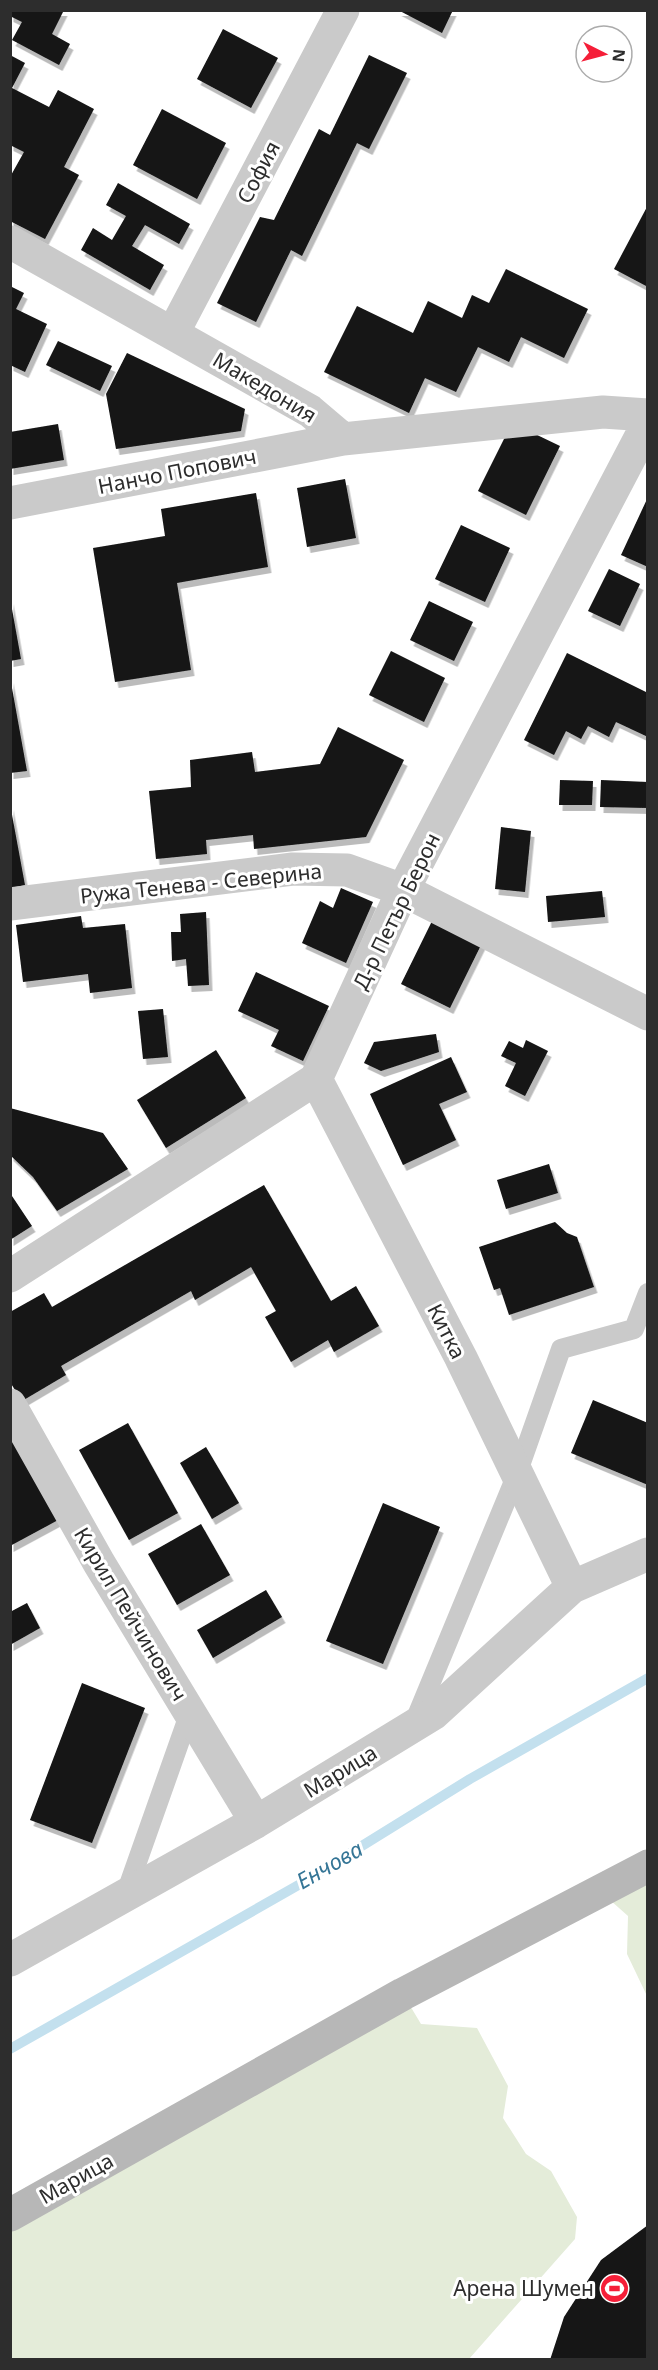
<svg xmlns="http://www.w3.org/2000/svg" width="658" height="2370" font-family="'Noto Sans',sans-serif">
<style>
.green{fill:#e4ecd9}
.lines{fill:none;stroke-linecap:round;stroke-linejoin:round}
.stream{stroke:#c3e0ee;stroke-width:10}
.building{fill:#141414;filter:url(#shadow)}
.service{stroke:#cacaca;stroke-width:20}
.minor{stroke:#cacaca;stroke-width:33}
.secondary{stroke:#b7b7b7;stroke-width:33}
.labels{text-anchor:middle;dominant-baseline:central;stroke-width:6;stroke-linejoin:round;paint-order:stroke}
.street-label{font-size:21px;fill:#2d2d2d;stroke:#fff}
.poi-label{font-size:21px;fill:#2d2d2d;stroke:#fff;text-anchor:end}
.water-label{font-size:22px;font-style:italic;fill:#347596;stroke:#fff}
</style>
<defs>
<filter id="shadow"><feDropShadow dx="3.5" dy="6" stdDeviation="0" flood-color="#0004"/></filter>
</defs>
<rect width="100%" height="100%" fill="#fff"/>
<path class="green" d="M647 1866V1996L627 1954 628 1916 601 1892Z
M403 1994 421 2024 477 2028 508 2086 503 2118 526 2154 551 2171 577 2217 575 2239 469 2359 11 2360 10 2215Z"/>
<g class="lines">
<path class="stream" d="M10 2049 302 1883 470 1779 648 1678"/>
</g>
<path class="building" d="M10 10H64L52 34 70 44 59 65 12 40 22 22 10 16Z
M398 10H453L442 33Z
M223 29 278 58 251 108 197 79Z
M10 55 25 63 12 88 49 107 58 90 94 109 64 167 79 175 45 239 10 221V177L24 152 10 145Z
M369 55 407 73 369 149 357 143 302 256 291 250 256 322 217 303 260 217 274 220 319 129 330 135Z
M162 109 226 143 197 199 133 165Z
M118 183 190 224 179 244 145 225 132 246 164 265 150 290 81 250 93 228 112 240 126 216 106 205Z
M648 205V287L614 269Z
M506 269 588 309 564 358 521 337 509 362 478 347 456 392 425 378 409 413 324 372 357 306 413 333 428 301 462 318 472 295 489 303Z
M10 286 24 293 16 309 47 324 25 372 10 365Z
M58 341 112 366 100 391 46 365Z
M127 353 245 409 241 431 116 449 106 394Z
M58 424 64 460 10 469V432Z
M533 433 560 446 526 515 478 491 506 435Z
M345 479 356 538 307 547 297 488Z
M256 493 268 567 177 583 191 670 115 682 93 548 165 536 161 509Z
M648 497V567L621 555Z
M461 525 510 548 485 602 435 579Z
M609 569 640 584 620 626 588 611Z
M10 598 21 659 10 661Z
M429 601 473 622 454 661 410 640Z
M391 651 445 678 424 722 369 695Z
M567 653 648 693V737L616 722 609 737 588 726 581 739 566 731 554 755 524 740Z
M10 677 27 771 10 773Z
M338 727 404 760 366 837 254 849 253 835 206 840 207 854 156 859 149 791 191 787 190 760 252 752 255 772 320 764Z
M560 780 593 781 592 805H559Z
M601 780 648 782V808L600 807Z
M10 804 25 885 10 888Z
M501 827 531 831 525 892 495 889Z
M341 888 373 902 346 963 302 943 320 901 333 908Z
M602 891 605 917 548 922 546 896Z
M206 912 209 985 188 986 186 959 172 961 171 932H181L180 914Z
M81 916 83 928 125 924 132 988 90 993 88 974 23 982 16 925Z
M434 917 483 941 450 1008 401 984Z
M256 972 329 1006 303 1061 271 1046 279 1030 238 1011Z
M163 1009 168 1057 143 1059 138 1011Z
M436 1034 439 1052 381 1071 364 1063 374 1042Z
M526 1040 548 1051 525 1096 505 1086 516 1063 501 1056 509 1041 523 1048Z
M216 1050 246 1098 166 1148 137 1100Z
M451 1057 467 1092 439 1104 456 1140 403 1165 370 1094Z
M10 1108 103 1133 128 1169 57 1211 33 1177 10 1155Z
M549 1164 558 1193 506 1209 497 1180Z
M264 1185 331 1301 356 1286 379 1326 334 1352 328 1340 291 1362 265 1317 276 1311 251 1267 195 1300 191 1291 61 1366 66 1375 22 1401 10 1382V1312L44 1293 52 1307Z
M10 1193 32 1226 10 1240Z
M555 1222 567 1233 577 1237 594 1287 509 1315 500 1288 494 1290 479 1247Z
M593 1400 648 1423V1485L571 1453Z
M128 1423 178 1513 129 1540 79 1450Z
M10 1430 60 1519 10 1546Z
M206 1447 239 1503 212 1519 180 1463Z
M383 1503 440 1527 383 1664 326 1641Z
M201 1524 230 1575 177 1605 148 1554Z
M266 1590 282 1617 213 1658 197 1630Z
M27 1603 40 1628 10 1645V1612Z
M82 1683 145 1708 92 1843 30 1820Z
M648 2225V2360H550L564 2317 601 2260Z"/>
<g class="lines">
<path class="service" d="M414 1723 517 1474 561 1349 634 1329 648 1293
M125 1896 190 1712"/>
<path class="minor" d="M10 242 310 411 343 439 603 412 648 415
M173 333 343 10
M10 503 343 439
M10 904 293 869 347 870 403 890 648 1014
M316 1079 461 1358 572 1587
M10 1276 316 1079 403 890 648 423
M10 1405 99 1563 256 1822
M10 1960 256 1822 433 1714 572 1587 648 1554"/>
<path class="secondary" d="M10 2215 403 1994 648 1866"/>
</g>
<defs>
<symbol id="stadium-disc" viewBox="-11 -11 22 22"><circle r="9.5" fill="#f51e38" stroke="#fff"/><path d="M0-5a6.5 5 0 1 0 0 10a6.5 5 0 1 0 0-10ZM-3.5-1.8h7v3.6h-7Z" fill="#fff"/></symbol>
</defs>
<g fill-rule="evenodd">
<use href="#stadium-disc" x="598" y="2272" width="33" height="33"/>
</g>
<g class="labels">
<g class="street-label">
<text transform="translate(258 172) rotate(-62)">София</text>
<text transform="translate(265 387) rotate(31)">Македония</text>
<text transform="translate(177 471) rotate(-11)">Нанчо Попович</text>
<text transform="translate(201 883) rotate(-6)">Ружа Тенева - Северина</text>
<text transform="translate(396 911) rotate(-64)">Д-р Петър Берон</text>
<text transform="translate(447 1331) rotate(63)">Китка</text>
<text transform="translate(131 1614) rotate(59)">Кирил Пейчинович</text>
<text transform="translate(340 1771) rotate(-31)">Марица</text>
<text transform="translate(76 2178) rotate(-29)">Марица</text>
</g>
<g class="poi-label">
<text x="594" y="2288">Арена Шумен</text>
</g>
<g class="water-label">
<text transform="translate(329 1864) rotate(-30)">Енчова</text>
</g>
</g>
<rect width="658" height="2370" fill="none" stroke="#2d2d2d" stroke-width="24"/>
<g transform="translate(604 54) rotate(96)"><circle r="28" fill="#ffffff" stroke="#ababab" stroke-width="1.5"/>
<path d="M0-4.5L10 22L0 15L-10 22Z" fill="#f51e38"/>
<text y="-9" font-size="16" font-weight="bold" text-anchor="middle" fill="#2d2d2d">N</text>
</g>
</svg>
